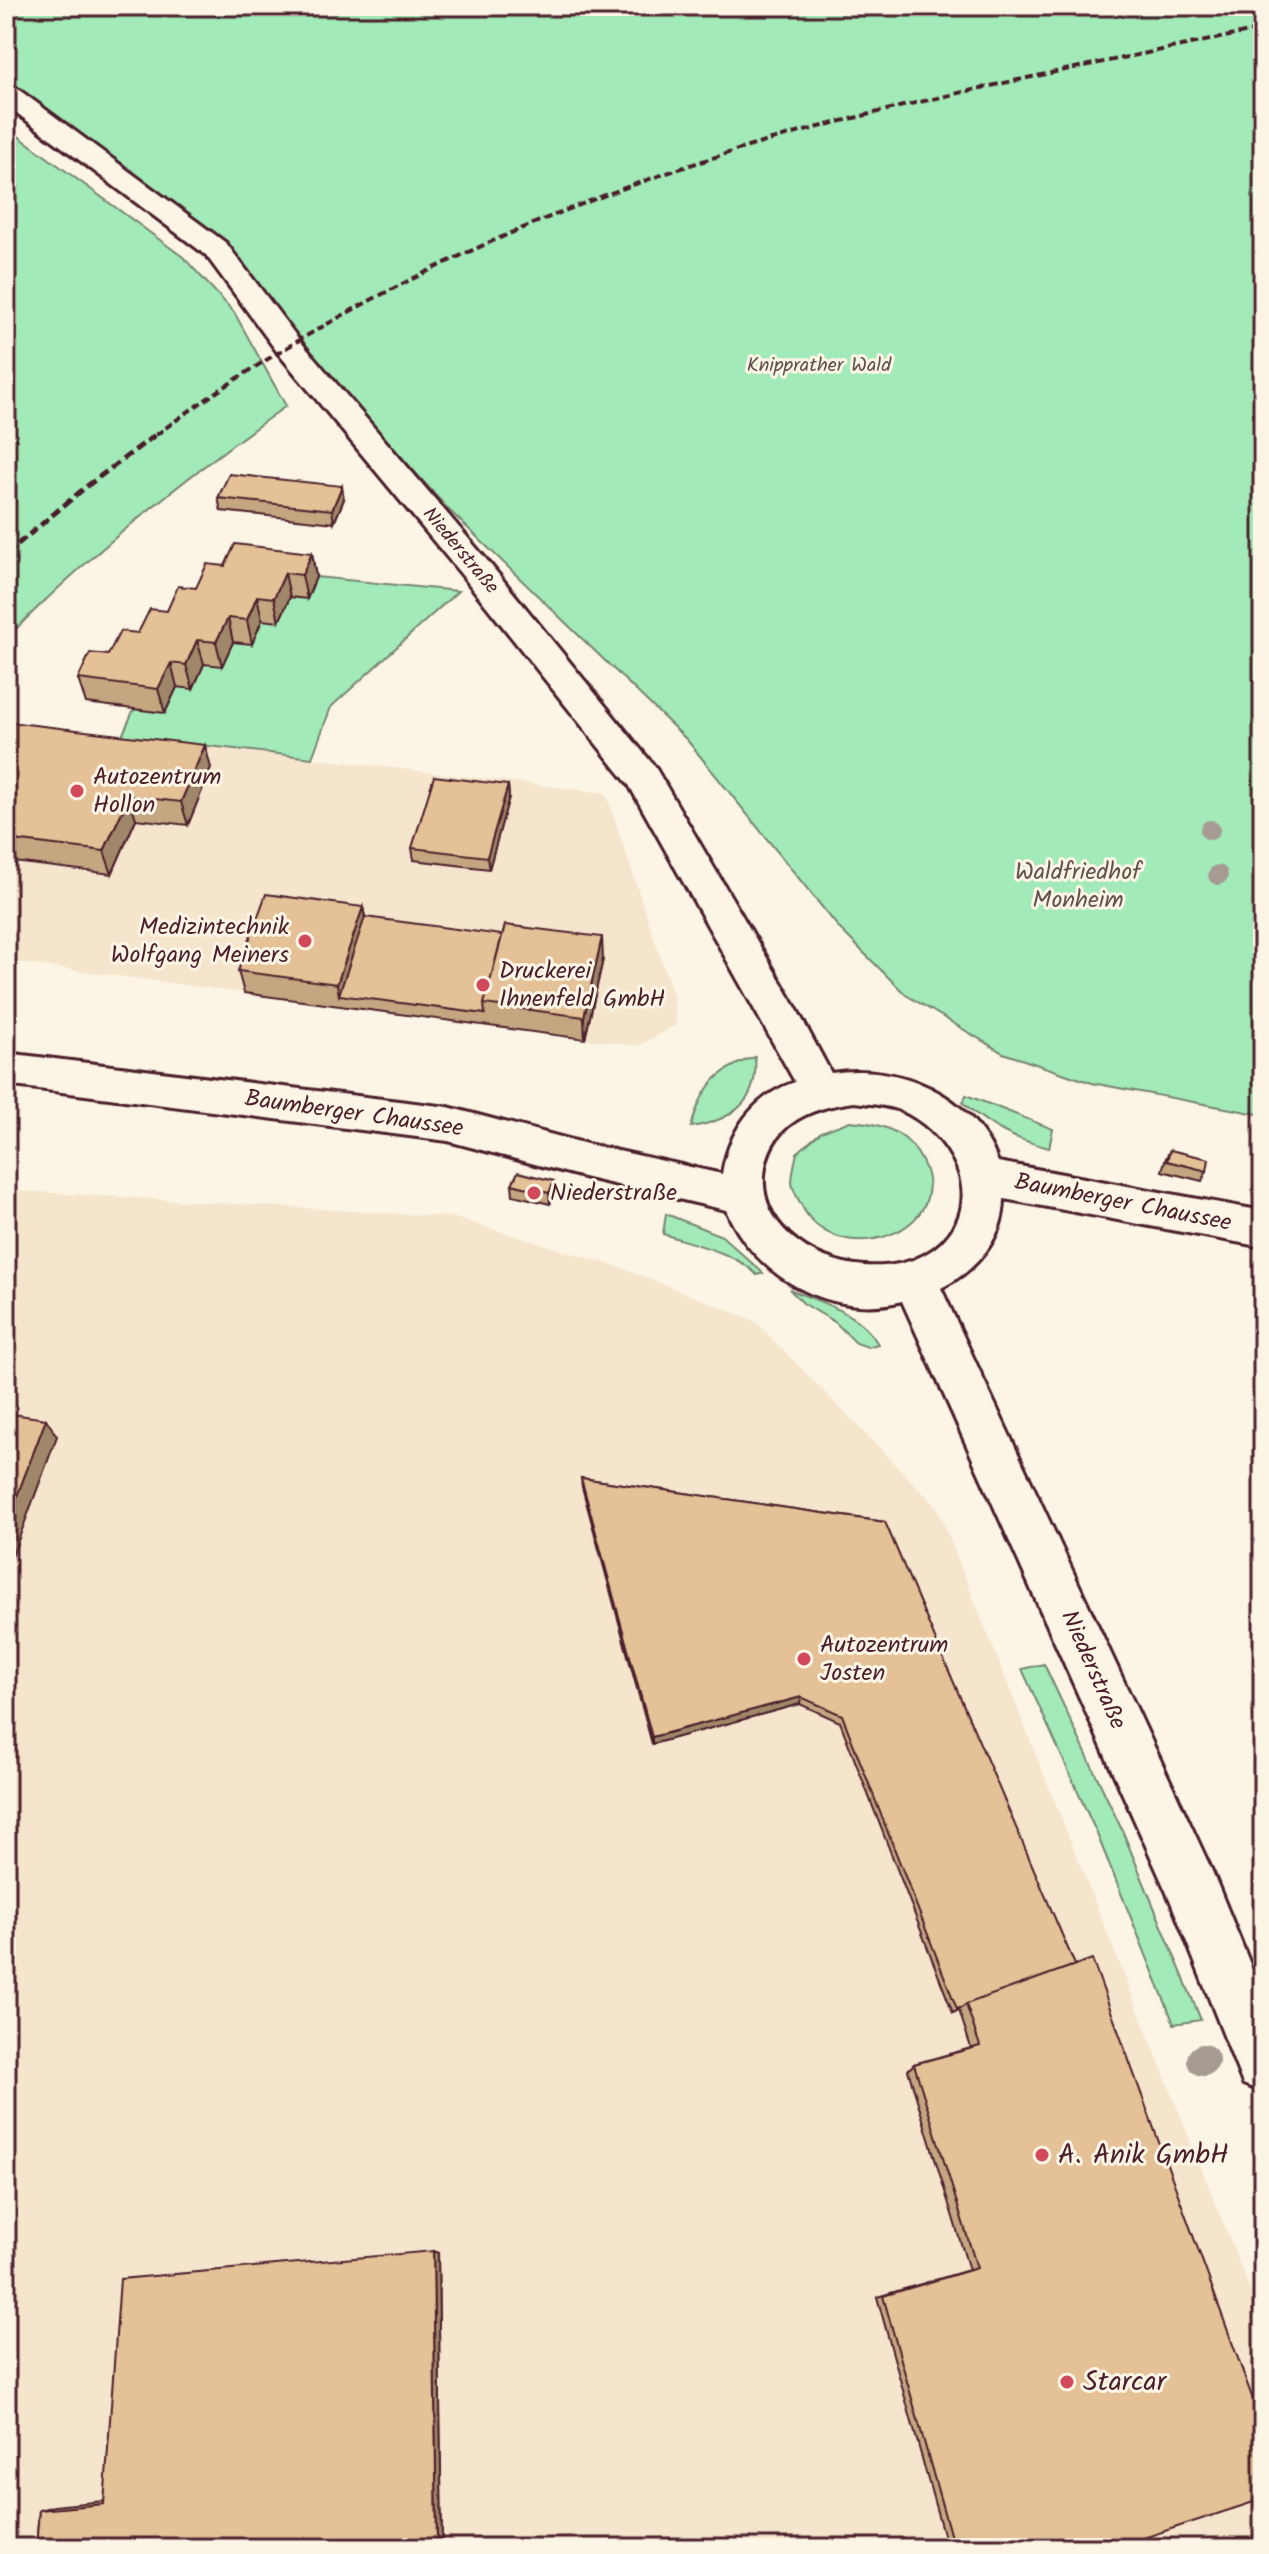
<svg xmlns="http://www.w3.org/2000/svg" width="1269" height="2554" font-family="Kalam,sans-serif">
<style>
.built{fill:#f5e5cd}
.green{fill:#a2eab7;stroke:#768471;stroke-width:2}
.lines{fill:none;stroke-linecap:round;stroke-linejoin:round}
.minor-casing{stroke:#4a1f2b;stroke-width:6}
.minor{fill:#fcf5e5;fill-rule:evenodd}
.rail-far1{stroke:#4a1f2b;stroke-width:4;stroke-dasharray:8 4;stroke-linecap:butt}
.rail{stroke:#4a1f2b;stroke-width:5;stroke-dasharray:10 5;stroke-linecap:butt}
.tree{fill:#a69b92}
.wall{fill:#c4a681;stroke:#4a1f2b;stroke-width:2}
.shaded-wall{fill:#a08769;stroke:#4a1f2b;stroke-width:2}
.building{fill:#e4c196;stroke:#4a1f2b;stroke-width:2}
.poi-dot{fill:#d1495b;stroke:#fcf5e5;stroke-width:3}
.labels{text-anchor:middle;dominant-baseline:central;stroke-width:6;stroke-linejoin:round;paint-order:stroke}
.far-park-label{font-size:20px;fill:#60524e;stroke:#fcf5e5}
.far-street-label{font-size:20px;fill:#4a1f2b;stroke:#fcf5e5}
.poi-label{font-size:24px;fill:#4a1f2b;stroke:#fcf5e5;text-anchor:start}
.park-label{font-size:24px;fill:#60524e;stroke:#fcf5e5}
.street-label{font-size:24px;fill:#4a1f2b;stroke:#fcf5e5}
.near-poi-label{font-size:28px;fill:#4a1f2b;stroke:#fcf5e5;text-anchor:start}
</style>
<rect width="100%" height="100%" fill="#fcf5e5"/>
<filter id="ink" filterUnits="userSpaceOnUse"><feTurbulence type="fractalNoise" baseFrequency=".0125" numOctaves="2"/><feDisplacementMap in="SourceGraphic" scale="16" xChannelSelector="R" yChannelSelector="G"/><feConvolveMatrix kernelMatrix="1 2 1 2 8 2 1 2 1" color-interpolation-filters="sRGB"/></filter>
<g filter="url(#ink)">
<path class="built" d="M6 732 122 736 606 793 673 995 676 1025 639 1046 6 961Z
M6 1190 452 1217 625 1269 755 1321 937 1507 1263 2322V2548H6Z"/>
<path class="green" d="M6 6H1263V1115L1092 1083 1003 1053 906 995 839 928 687 740 447 508 332 379 210 255 6 107Z
M6 127 183 257 234 312 286 406C187 476 91 552 6 639Z
M316 577 458 591 331 707 312 758 122 736 134 709 165 713 177 687 193 688 204 664Z
M755 1057C759 1102 733 1120 691 1127 702 1087 716 1070 755 1057Z
M966 1095 1053 1129 1049 1148C1011 1138 993 1129 963 1103Z
M850 1121C877 1123 903 1129 918 1154 966 1230 836 1275 802 1206 798 1199 793 1191 792 1183 792 1173 795 1162 797 1153L821 1132Z
M666 1214 722 1236 763 1273 757 1275C735 1252 692 1244 663 1234Z
M789 1289C821 1303 859 1311 878 1344L868 1347 856 1343 836 1323 803 1303Z
M1044 1664 1122 1830 1201 2020 1174 2024 1097 1834 1022 1669Z"/>
<g class="lines">
<defs>
<path id="minor" d="M6 85 15 87 226 243 300 341 485 558 655 767 795 1006 831 1073C899 1062 974 1095 998 1162L1263 1211V1247L1004 1199C1004 1239 975 1271 941 1288L1212 1871 1263 1996V2092L1243 2084 1171 1902 902 1301C830 1320 754 1275 726 1210L587 1178 448 1141 6 1085V1053L448 1107 587 1144 722 1174C729 1131 753 1096 795 1082L629 785 461 574 278 353 206 255 6 105ZM854 1102C870 1104 887 1105 902 1111 942 1129 979 1181 955 1225 925 1279 841 1275 798 1242 776 1225 762 1204 764 1175 769 1124 809 1108 854 1102Z"/>
</defs>
<use href="#minor" class="minor-casing"/>
<use href="#minor" class="minor"/>
<path class="rail-far1" d="M156 435C332 304 541 209 751 146 919 97 1092 65 1263 29"/>
<path class="rail" d="M6 554 87 486 158 433"/>
</g>
<g class="tree">
<circle cx="1210" cy="830" r="10"/>
<circle cx="1218" cy="875" r="10"/>
<circle cx="1203" cy="2060" r="16"/>
</g>
<path class="wall" d="M218 498 344 499 334 523 221 511Z
M312 553 316 577 307 599 290 597 279 622 262 620 252 644 233 642 222 666 204 664 193 689 177 687 165 713 86 703 78 679 225 566Z
M6 723 211 768 188 825 136 819 112 874 6 861Z
M508 785 509 797 489 869 414 860 412 848Z
M363 907 365 917 603 959 585 1039 244 993 238 971Z
M1170 1150 1207 1171 1202 1181 1162 1171 1165 1160Z
M512 1184 554 1192 550 1204 513 1195Z
M581 1478 885 1522 1113 2548H947L877 2297 969 2270 908 2070 914 2064 971 2048 959 2010 953 2013 840 1722 800 1704 652 1744 582 1487Z
M438 2253 442 2548H36L39 2510 54 2506 104 2501Z"/>
<path class="shaded-wall" d="M342 486 344 499 334 523 332 510Z
M312 553 316 577 307 599 302 575Z
M285 573 290 597 279 622 274 598Z
M257 596 262 620 252 644 247 620Z
M228 618 233 642 222 666 216 642Z
M197 640 204 664 193 689 186 665Z
M171 663 177 687 165 713 158 689Z
M205 745 211 768 188 825 181 802Z
M508 785 509 797 489 869 487 857Z
M129 796 136 819 112 874 104 851Z
M363 907 367 929 339 995 337 984Z
M602 937 603 959 585 1039 584 1017Z
M554 1181V1192L550 1204 549 1193Z
M46 1419 57 1436 6 1573V1525Z
M801 1697 800 1704 652 1744V1737Z
M433 2251 438 2253 442 2548H437Z"/>
<path class="building" d="M229 474 342 486 332 510 218 498Z
M235 544 312 553 302 575 285 573 274 598 257 596 247 620 228 618 216 642 197 640 186 665 171 663 158 689 78 679 90 653 108 655 120 631 138 633 150 609 167 611 178 586 196 588 207 564 225 566Z
M9 722 205 745 181 802 129 796 104 851 6 839V723Z
M434 776 508 785 487 857 412 848Z
M266 894 363 907 337 984 238 971Z
M365 917 502 935 484 1004 485 1014 339 995Z
M505 925 602 937 584 1017 484 1004Z
M1170 1150 1209 1159 1207 1171 1167 1161Z
M518 1172 554 1181 549 1193 512 1184Z
M6 1413 46 1419 6 1525Z
M581 1478 885 1522 1075 1965 966 2004 963 2007 957 2009 842 1715 801 1697 652 1737Z
M1092 1959 1263 2427V2499L1113 2548H954L883 2296 977 2268 914 2064 980 2046 966 2004Z
M433 2251 437 2548H36L39 2510 104 2504 120 2279Z"/>
</g>
<g class="poi-dot">
<circle cx="77" cy="791" r="8"/>
<circle cx="305" cy="941" r="8"/>
<circle cx="483" cy="985" r="8"/>
<circle cx="534" cy="1193" r="8"/>
<circle cx="804" cy="1659" r="8"/>
<circle cx="1042" cy="2155" r="8"/>
<circle cx="1067" cy="2382" r="8"/>
</g>
<g class="labels">
<g class="far-park-label">
<text x="819" y="366">Knipprather Wald</text>
</g>
<g class="far-street-label">
<text transform="translate(460 551) rotate(50)">Niederstraße</text>
</g>
<g class="poi-label">
<text x="93" y="777">Autozentrum<tspan x="93" dy="28">Hollon</tspan></text>
<text x="289" y="927" text-anchor="end">Medizintechnik<tspan x="289" dy="28">Wolfgang Meiners</tspan></text>
<text x="499" y="971">Druckerei<tspan x="499" dy="28">Ihnenfeld GmbH</tspan></text>
<text x="550" y="1193">Niederstraße</text>
<text x="820" y="1645">Autozentrum<tspan x="820" dy="28">Josten</tspan></text>
</g>
<g class="park-label">
<text x="1078" y="872">Waldfriedhof<tspan x="1078" dy="28">Monheim</tspan></text>
</g>
<g class="street-label">
<text transform="translate(354 1114) rotate(8)">Baumberger Chaussee</text>
<text transform="translate(1123 1203) rotate(11)">Baumberger Chaussee</text>
<text transform="translate(1093 1670) rotate(66)">Niederstraße</text>
</g>
<g class="near-poi-label">
<text x="1058" y="2155">A. Anik GmbH</text>
<text x="1083" y="2382">Starcar</text>
</g>
</g>
<rect width="1269" height="2554" fill="none" stroke="#fcf5e5" stroke-width="32"/>
<rect x="16" y="16" width="1237" height="2522" fill="none" stroke="#4a1f2b" stroke-width="3" filter="url(#ink)"/>
</svg>
